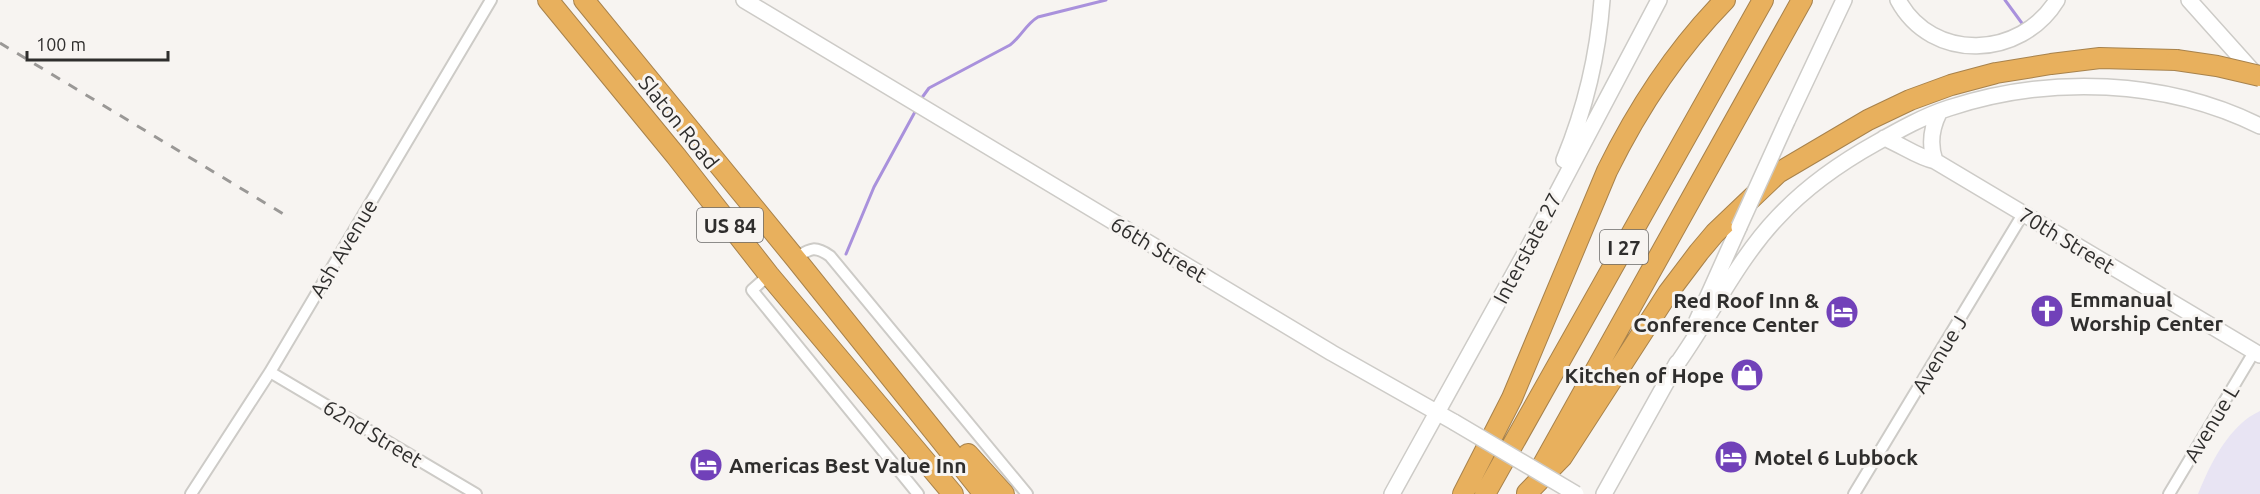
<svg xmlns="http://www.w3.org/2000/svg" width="2260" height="494" font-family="Ubuntu,sans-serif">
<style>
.green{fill:#e8e4f3}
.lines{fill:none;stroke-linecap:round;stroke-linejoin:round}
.stream{stroke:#a991dc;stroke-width:3}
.street-casing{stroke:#cdcbc7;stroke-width:14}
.secondary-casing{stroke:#cdcbc7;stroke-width:18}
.highway-casing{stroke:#a7824c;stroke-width:22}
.street{stroke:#fff;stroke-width:10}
.secondary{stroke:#fff;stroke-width:15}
.highway{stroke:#e8b05d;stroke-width:20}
.rail{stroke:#9a9896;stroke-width:3;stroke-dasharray:10 10;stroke-linecap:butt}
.secondary-bridge-casing{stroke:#cdcbc7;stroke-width:18;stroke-linecap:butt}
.highway-bridge-casing{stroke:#a7824c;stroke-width:22;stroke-linecap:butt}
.secondary-bridge{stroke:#fff;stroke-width:15}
.highway-bridge{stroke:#e8b05d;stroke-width:20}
.labels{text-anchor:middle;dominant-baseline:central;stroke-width:6;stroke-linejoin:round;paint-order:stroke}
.shield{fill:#f7f4f1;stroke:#6b6968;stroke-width:1.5}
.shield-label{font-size:20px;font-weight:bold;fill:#2f2e2d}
.street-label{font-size:21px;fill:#2f2e2d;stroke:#f7f4f1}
.poi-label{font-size:21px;font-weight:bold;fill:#2f2e2d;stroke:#f7f4f1;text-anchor:start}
</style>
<rect width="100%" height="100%" fill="#f7f4f1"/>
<path class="green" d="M2260 411V494H2198C2210 464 2229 425 2260 411Z"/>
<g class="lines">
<path class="stream" d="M2005 0 2024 26
M921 99 929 88 1010 45C1021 37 1026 24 1038 17L1106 0
M846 254 874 187 916 110"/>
<defs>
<path id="street" d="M795 258C810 249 814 245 830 256L1027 494
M769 275 752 290 918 494
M270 372 476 494
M191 494 270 372 491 0
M1854 494 2023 214
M2169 494 2254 352"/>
<path id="secondary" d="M744 0 1332 353 1454 422
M1898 0C1932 63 2021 59 2057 0
M2189 0 2257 76
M1787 121 1844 0
M1884 138C1902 145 1917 157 1935 161L2260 355
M1564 160C1585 109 1598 55 1602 0
M1935 161C1929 144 1931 129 1939 113
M1695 325 1739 227
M1672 371C1709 321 1735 262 1778 217 1806 187 1840 163 1876 143 1899 130 1924 116 1949 108 2050 75 2165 79 2260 126
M1392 494 1528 248 1659 0
M1604 494 1677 363"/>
<path id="highway" d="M548 0 676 156 769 275 953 494
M584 0 795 258 984 494
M968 454 1004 494
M1541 468 1802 0
M1527 493 1562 457 1668 293 1699 252 1715 233 1778 173 1868 120 1910 100 1951 85 1996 73 2051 64 2100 58 2176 60
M1463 494 1512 398 1607 171C1638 108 1675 51 1725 0
M1485 494 1763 0"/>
</defs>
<use href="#street" class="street-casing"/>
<use href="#secondary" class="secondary-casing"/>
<use href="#highway" class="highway-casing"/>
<use href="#street" class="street"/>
<use href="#secondary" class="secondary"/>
<use href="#highway" class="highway"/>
<path class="rail" d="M0 43 290 218"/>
<defs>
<path id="secondary-bridge" d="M1739 227 1787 121
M1454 422 1576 494"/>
<path id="highway-bridge" d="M2176 60 2217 66 2260 76"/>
</defs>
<use href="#secondary-bridge" class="secondary-bridge-casing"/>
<use href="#highway-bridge" class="highway-bridge-casing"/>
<use href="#secondary-bridge" class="secondary-bridge"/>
<use href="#highway-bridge" class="highway-bridge"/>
</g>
<defs>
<symbol id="church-disc" viewBox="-11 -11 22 22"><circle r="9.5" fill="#7141b9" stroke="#f7f4f1"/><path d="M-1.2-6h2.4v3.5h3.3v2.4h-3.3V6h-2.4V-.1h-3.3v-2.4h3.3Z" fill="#fff"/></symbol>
<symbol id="hotel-disc" viewBox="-11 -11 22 22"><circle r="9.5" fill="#7141b9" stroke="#f7f4f1"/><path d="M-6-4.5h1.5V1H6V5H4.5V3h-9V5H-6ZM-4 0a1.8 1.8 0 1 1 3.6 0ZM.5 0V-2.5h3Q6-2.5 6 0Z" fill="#fff"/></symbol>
<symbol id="shop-disc" viewBox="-11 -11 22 22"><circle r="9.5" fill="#7141b9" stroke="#f7f4f1"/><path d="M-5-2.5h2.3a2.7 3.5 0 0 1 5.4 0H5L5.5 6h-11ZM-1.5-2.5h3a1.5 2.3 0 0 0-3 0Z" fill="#fff"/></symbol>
</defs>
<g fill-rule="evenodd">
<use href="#church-disc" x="2028" y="292" width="38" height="38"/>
<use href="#hotel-disc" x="1823" y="293" width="38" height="38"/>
<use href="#shop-disc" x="1728" y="356" width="38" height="38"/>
<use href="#hotel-disc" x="1712" y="438" width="38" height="38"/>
<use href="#hotel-disc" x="687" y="446" width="38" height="38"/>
</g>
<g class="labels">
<g class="shield">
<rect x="697" y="208" width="66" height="34" rx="4.5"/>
<rect x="1600" y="230" width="48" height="34" rx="4.5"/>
</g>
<g class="shield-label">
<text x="730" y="225">US 84</text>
<text x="1624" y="247">I 27</text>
</g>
<g class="street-label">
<text transform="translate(679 122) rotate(51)">Slaton Road</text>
<text transform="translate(2067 240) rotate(31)">70th Street</text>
<text transform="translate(343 248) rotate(-59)">Ash Avenue</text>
<text transform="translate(1527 248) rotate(-62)">Interstate 27</text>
<text transform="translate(1159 249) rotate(31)">66th Street</text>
<text transform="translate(1939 354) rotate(-59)">Avenue J</text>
<text transform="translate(2211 423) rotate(-59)">Avenue L</text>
<text transform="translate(373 433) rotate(31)">62nd Street</text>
</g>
<g class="poi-label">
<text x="2070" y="299">Emmanual<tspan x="2070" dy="24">Worship Center</tspan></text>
<text x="1819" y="300" text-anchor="end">Red Roof Inn &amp;<tspan x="1819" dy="24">Conference Center</tspan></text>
<text x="1724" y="375" text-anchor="end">Kitchen of Hope</text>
<text x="1754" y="457">Motel 6 Lubbock</text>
<text x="729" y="465">Americas Best Value Inn</text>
</g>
</g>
<path d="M27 51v9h141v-9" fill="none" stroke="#2f2e2d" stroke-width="3"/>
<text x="36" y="51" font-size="18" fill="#2f2e2d" stroke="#f7f4f1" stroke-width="4.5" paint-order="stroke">100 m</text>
</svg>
